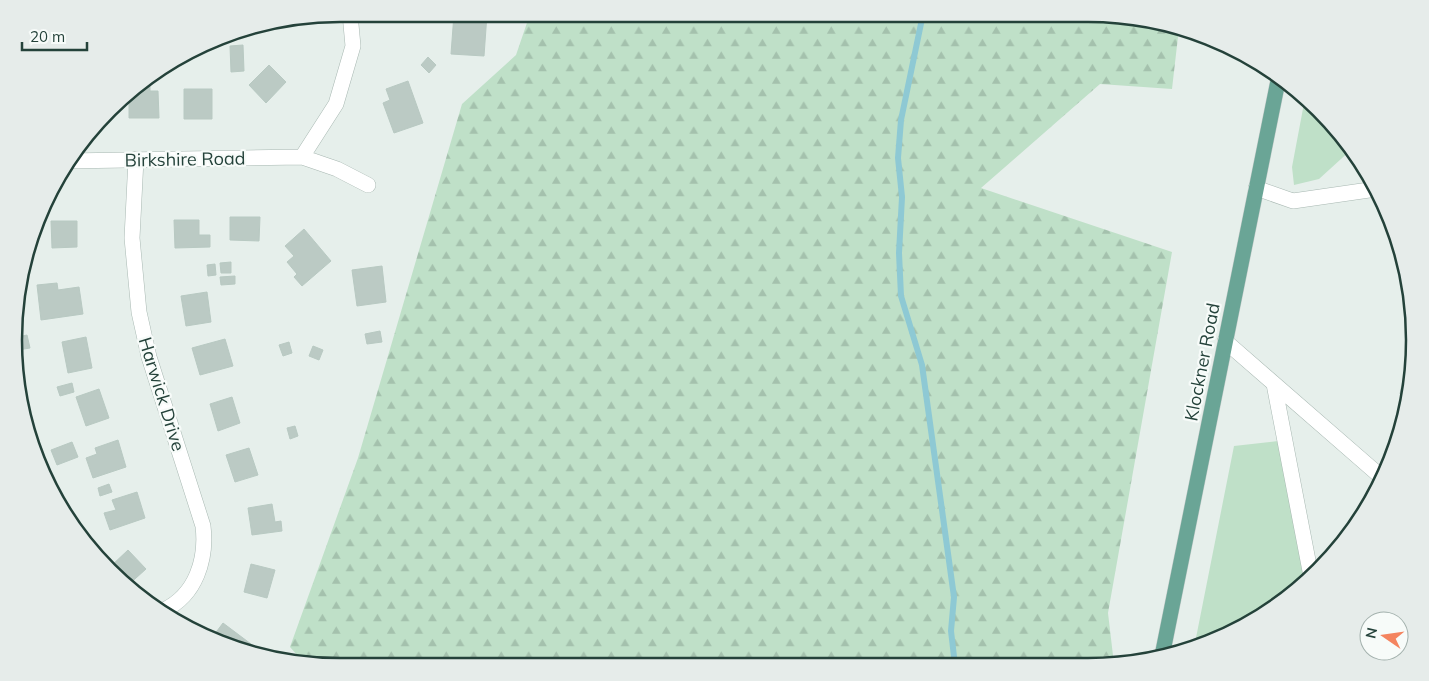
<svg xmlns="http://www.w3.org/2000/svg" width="1429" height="681" font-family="Mulish,sans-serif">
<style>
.grass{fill:#bfe0c8}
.forest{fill:url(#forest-firs)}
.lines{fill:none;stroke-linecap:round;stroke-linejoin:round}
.stream{stroke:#8ec9d4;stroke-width:6}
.building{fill:#bbcac4;stroke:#b8c9c2}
.minor-casing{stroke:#a8b8b2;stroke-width:16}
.major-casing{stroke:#c2cac8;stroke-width:16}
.minor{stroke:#fff;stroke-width:15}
.major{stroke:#6aa596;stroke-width:15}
.labels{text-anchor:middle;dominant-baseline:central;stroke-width:4.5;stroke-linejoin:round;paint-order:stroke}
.street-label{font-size:18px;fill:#24423a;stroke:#f7fbf9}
.rim{fill:none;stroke:#24423a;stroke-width:2.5}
</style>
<defs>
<pattern id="forest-firs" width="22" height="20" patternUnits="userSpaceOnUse" patternTransform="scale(1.25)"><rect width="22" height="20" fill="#bfe0c8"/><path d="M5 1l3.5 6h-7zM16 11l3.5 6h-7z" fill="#a4c1ad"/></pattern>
</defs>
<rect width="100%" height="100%" fill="#e6efeb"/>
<path class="grass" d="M1305 98 1320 110 1352 149 1319 179 1294 185 1292 167Z
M1278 441 1305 582C1277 610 1231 638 1194 648L1234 446Z"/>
<path class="forest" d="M530 14H1089L1153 20 1179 28 1172 89 1100 84 981 188 1172 252 1108 613 1114 664 340 667 305 664 290 647 358 458 462 104 516 55Z"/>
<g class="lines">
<path class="stream" d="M923 14 901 120 898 158 902 197 899 253 901 296 922 365 954 597 951 631 955 665"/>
</g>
<path class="building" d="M454 14H487L484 56 451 54Z
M243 45 244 71 231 72 230 46Z
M428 57 436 65 429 73 421 65Z
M269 65 286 82 266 103 249 85Z
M408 81 423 123 394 133 383 103 390 100 386 89Z
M140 83H150V91H158L159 118H129V95Z
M184 89H212V119H184Z
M230 217H260L259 241 230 240Z
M174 220H199V235H210V247L175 248Z
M51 221H77V247L52 248Z
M304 229 331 261 302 286 294 277 297 274 287 262 294 256 285 246Z
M231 262V273H221L220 263Z
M215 264 216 275 208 276 207 265Z
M382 266 386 302 357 306 352 270Z
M235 276V284L221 285 220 277Z
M57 283 58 290 79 287 83 314 41 320 37 285Z
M207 292 211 322 186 326 181 296Z
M1414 328 1415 341 1410 396 1400 394Z
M380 331 382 342 367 344 365 334Z
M27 335 30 348 18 350V337Z
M86 337 92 368 68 373 62 342Z
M225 339 233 366 200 375 192 348Z
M289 342 292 353 283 356 279 345Z
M313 346 323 350 319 360 309 356Z
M72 383 74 392 60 396 57 387Z
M99 389 109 418 86 426 76 397Z
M232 397 240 423 218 431 210 404Z
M295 426 298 436 290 439 287 428Z
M35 433 39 444 35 445 32 434Z
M118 440 126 467 93 478 86 458 97 454 95 448Z
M72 442 78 457 57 465 51 450Z
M249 448 258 475 235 482 226 455Z
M109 484 112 492 100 496 98 488Z
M57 485 61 495 56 497 49 488Z
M137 492 145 518 110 530 104 513 116 510 112 500Z
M272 504 275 522 281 521 282 531 252 535 248 508Z
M128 550 146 569 126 587 110 567Z
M251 564 275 570 267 598 244 592Z
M223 623 255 647 250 653 211 639Z"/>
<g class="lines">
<defs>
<path id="minor" d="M302 157 337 169 368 185
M136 159 132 238 139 312 149 357 203 526C207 559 196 595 164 610
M68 161 302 157 336 104 353 46 350 14
M1256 188 1293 201 1376 189
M1225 341 1379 475 1382 480
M1274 384 1311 576"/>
<path id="major" d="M1162 656 1279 76"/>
</defs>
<use href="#minor" class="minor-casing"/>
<use href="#major" class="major-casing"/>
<use href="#minor" class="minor"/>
<use href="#major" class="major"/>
</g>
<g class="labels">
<g class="street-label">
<text transform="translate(185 159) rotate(-1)">Birkshire Road</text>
<text transform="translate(1202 362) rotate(-79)">Klockner Road</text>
<text transform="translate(162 394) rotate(73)">Harwick Drive</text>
</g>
</g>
<path d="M0 0H1429V681H0ZM340 22H1088A318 318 0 0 1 1406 340V340A318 318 0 0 1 1088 658H340A318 318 0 0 1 22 340V340A318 318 0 0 1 340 22Z" fill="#e6ecea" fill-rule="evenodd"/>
<path class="rim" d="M340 22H1088A318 318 0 0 1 1406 340V340A318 318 0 0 1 1088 658H340A318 318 0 0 1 22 340V340A318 318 0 0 1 340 22Z"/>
<g transform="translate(1384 636) rotate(283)"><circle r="24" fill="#f7fbf9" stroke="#a3b1ad"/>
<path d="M0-4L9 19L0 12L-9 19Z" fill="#f4845f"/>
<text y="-8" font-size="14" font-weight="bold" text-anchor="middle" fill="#24423a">N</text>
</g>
<path d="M22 42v8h65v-8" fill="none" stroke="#24423a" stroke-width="2.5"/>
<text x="30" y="42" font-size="15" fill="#24423a" stroke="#f7fbf9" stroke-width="4" paint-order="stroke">20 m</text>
</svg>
